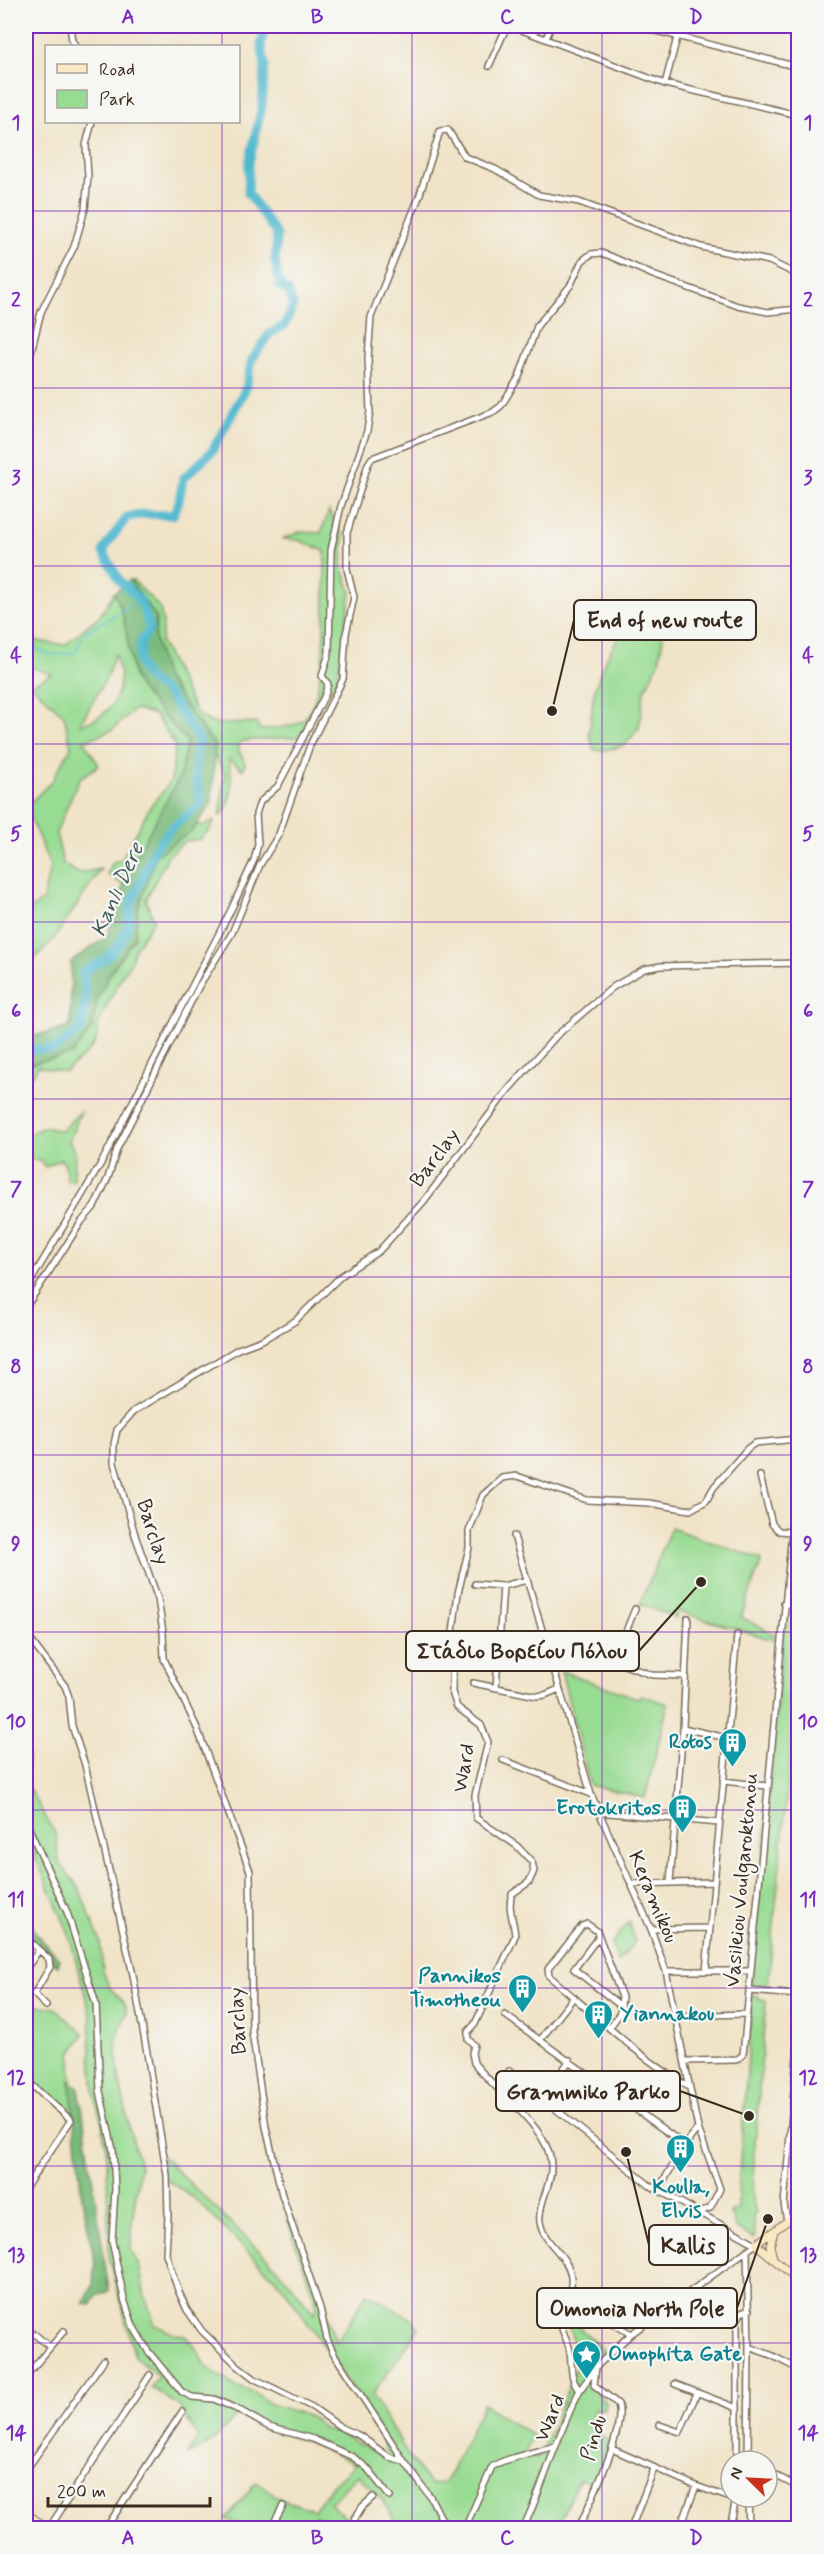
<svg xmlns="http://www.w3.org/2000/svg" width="824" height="2554" font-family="Mynerve,sans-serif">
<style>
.green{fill:#98db92;stroke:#6a8258;stroke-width:1.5;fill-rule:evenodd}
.forest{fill:#7abb7c;stroke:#5a724d;stroke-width:1.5}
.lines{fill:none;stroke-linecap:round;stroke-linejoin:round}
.stream{stroke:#51b9cf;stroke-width:1.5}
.river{stroke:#51b9cf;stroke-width:9}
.street-casing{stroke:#7a6b59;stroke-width:8}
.secondary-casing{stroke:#7a6b59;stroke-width:9}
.street{stroke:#fff;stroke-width:5}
.secondary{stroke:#f8e8c3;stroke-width:7}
.grid{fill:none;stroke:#7b2cbf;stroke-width:1.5;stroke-opacity:0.55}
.labels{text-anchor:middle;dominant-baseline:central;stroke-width:4.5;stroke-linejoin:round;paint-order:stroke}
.street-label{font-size:21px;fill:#3b2a1e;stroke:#f6f6f2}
.culture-label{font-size:21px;font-weight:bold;fill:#0d838f;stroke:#f6f6f2;text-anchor:end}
.water-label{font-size:22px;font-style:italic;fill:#435c5c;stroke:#f6f6f2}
.leader{fill:none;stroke:#3b2a1e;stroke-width:2}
.callout-dot{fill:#3b2a1e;stroke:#f6f6f2;stroke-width:2}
.callout{fill:#f6f6f2;stroke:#3b2a1e;stroke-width:2}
.callout-label{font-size:22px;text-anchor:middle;font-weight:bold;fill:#3b2a1e}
.neatline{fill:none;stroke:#7b2cbf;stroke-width:2}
.grid-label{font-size:20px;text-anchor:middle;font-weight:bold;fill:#7b2cbf}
</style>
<rect width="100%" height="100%" fill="#f6f6f2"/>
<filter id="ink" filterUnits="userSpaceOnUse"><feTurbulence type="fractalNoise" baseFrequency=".0167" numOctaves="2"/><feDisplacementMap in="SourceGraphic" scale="12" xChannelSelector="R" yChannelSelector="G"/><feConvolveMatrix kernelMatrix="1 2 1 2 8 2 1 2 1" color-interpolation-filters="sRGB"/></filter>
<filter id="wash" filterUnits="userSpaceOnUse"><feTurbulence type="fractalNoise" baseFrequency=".008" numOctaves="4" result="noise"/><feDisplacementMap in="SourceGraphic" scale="24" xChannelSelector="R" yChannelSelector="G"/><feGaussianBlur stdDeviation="1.35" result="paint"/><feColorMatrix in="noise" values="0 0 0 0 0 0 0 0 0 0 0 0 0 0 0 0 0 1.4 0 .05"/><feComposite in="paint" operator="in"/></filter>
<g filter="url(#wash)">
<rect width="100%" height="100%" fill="#f0e3c7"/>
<path class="green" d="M329 511 344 537 342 566 351 592 336 687 323 690 300 737 242 741 238 748 245 764 243 770 229 759C232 775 235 804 220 815L225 775 215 756V746L165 677 155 639 156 617 130 580H133L160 608 163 623 161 642 197 714 214 724 256 723 261 730C274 728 295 728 305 718 328 696 325 584 325 551L298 540 282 539 300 532 321 533Z
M114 593C129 618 126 651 135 680 140 693 176 728 187 741L180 776 130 867 124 885 107 874 113 862 122 859 150 807 171 781 175 745 155 715 135 709 112 730 84 741 99 765 79 779 56 833 63 864 78 873 101 869 54 939 26 967V913L43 900 50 866 26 807 52 781 71 747 64 715 31 685 52 674 26 666V637L30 640 65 645 100 615ZM115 654C117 662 121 674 120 682 118 704 101 721 80 724L106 679Z
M635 626 655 630 663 637 659 662 644 692 639 728 625 745 607 750H594L589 734 594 692 604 662 621 632Z
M214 821 210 830 199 840 185 841 168 856 146 900 154 920 134 950 131 962 122 976 98 1024C101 1048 81 1057 65 1072L38 1066 33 1075 26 1073V1065L72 1054 92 1029 97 999 112 970 135 937 138 909 156 855 192 831 197 824 202 826Z
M81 1111 69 1141 75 1152 74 1180 67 1181 65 1166 61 1159 45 1167 41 1162 26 1157V1135L44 1127 61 1131Z
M671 1528 762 1560 741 1617 774 1634 773 1640 677 1611 676 1618 640 1604Z
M786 1607H798V1678L768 1985 759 1984 758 1989 751 1987Z
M561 1671 637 1698 642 1695 668 1704 645 1798 590 1785Z
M26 1748 28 1757 26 1783 56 1835 59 1862 78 1886 100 1941 103 1972 110 1988 124 2002 127 2013 116 2039 119 2078 129 2127 140 2166 131 2228V2250L140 2268 144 2293 155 2325 174 2334 185 2335 198 2351 205 2366 235 2386 257 2394 270 2404 309 2416 325 2429 339 2433 386 2458 383 2439 342 2373 283 2287 194 2198 162 2177V2156L277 2268 315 2314 317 2307 287 2218 297 2222 336 2343 367 2293 412 2319 419 2328 372 2395 409 2457 431 2485 443 2483 452 2470 483 2404 533 2436 525 2453 537 2459C544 2447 578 2368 577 2358 576 2344 568 2328 565 2313L603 2351 588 2382 606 2403 605 2409H595L588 2424 611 2443 594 2484 579 2479 556 2528H394L396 2523 382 2500 358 2475 330 2503 350 2522 344 2528 315 2516 308 2528H248L226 2519 256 2482 283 2500 314 2510 332 2485 355 2464 308 2441 274 2431 238 2414C223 2431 209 2448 187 2455L198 2437 180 2407 151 2387 159 2376 135 2357 109 2256 107 2156 102 2124 94 2092 90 2040 91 2017 68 1931 26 1836Z
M629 1922 635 1941 618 1962 611 1944Z
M751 1995 759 1996V1999L766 2000 754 2156 753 2201 756 2214 753 2215 755 2237 753 2238 736 2228 730 2212 738 2208C739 2137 750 2067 751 1995Z
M26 1998 34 2005 55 2008 84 2034 71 2054 73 2114 26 2075Z"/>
<path class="forest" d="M130 580 156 617 155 639 165 677 215 746 212 802 192 831 156 855 138 909 135 937 112 970 97 999 92 1029 72 1054 26 1065V1038L70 1027 71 962 107 936 130 867 180 776 187 741C175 728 140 693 135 679 126 651 129 618 114 593Z
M27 1912 36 1934 60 1959 58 1966 26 1936Z
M70 2081 79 2088 109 2291 97 2296 91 2305 84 2304 93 2285 95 2263 82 2198Z"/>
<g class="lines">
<path class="stream" d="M26 645 51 655 75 653 84 633 140 600"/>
<path class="river" d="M26 1050 54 1049 80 1031 86 998 83 972 105 959 121 942 129 922 130 906 155 848 171 828 201 804C195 782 193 762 199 740L167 693 146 677 139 663 141 642 150 628 140 600 120 581 103 552C109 538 119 530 127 517L144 514 173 515 179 501 183 479 212 451 246 388 251 361 269 334 285 325 293 306 289 292 280 286 275 261 277 235 248 193 249 163 262 106 265 64 261 45 265 26"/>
</g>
</g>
<g filter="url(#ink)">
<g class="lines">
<defs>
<path id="street" d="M70 26 72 41 76 46
M511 26 665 84 798 115
M637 26 798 67
M546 39 551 26
M792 65 798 43
M489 66 507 26
M665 84 680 26
M26 372 41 312 74 247 85 209 88 176 86 145 92 122
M26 1289 103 1160 230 912 254 860 258 844 256 814 260 802 278 786 325 695 328 684 322 676 329 653 331 550 341 506 367 431 370 412 368 358 371 317 419 197 440 131 448 130 465 157 495 169 539 195 579 202 701 247 769 261 798 275
M26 1307 82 1221 94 1207 108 1178 117 1149 199 986 232 933 260 865 279 834 310 745 343 679 346 634 354 597 347 569V533L368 464 372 458 493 412 501 406 519 377 537 326 570 286 582 261 591 254 601 253 610 256 653 275 738 306 768 312 798 309
M760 1476 772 1524 779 1531 791 1532
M514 1536 591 1794 651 1929 666 1971 698 2128 720 2189 710 2208 697 2213
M475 1584 503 1586 527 1580
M784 1603H798
M26 1634 65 1686 69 1697 72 1726 85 1765 133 1975 147 2053 167 2175 168 2215 166 2254 178 2290 187 2310 202 2331 238 2366 255 2379 312 2407 342 2428 360 2436 389 2457 404 2461
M548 1647H574L652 1675 685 1676
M614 1661 635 1609
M473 1683 537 1696 545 1695 559 1689
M496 1688 503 1586
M683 1728 727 1738
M503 1760 591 1794
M723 1781 767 1786
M598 1812 719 1823
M26 1822 67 1912 96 2004 100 2091 113 2150 115 2189 112 2241 124 2299 133 2326 148 2351 182 2392 192 2397 214 2399 241 2411 269 2427 313 2439 353 2457 367 2468 390 2497
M670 1882 683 1728 688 1618
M631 1884 713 1882
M651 1929 709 1928
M599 1936 574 1969 622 2007
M26 1938 49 1959 50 1967 34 1994 46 2006
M26 1969 39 1950
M666 1971H750
M706 1971 737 1635
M749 1991 798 1995
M505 2015 685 2145
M677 2016 746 2014
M610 2027 620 2013 622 1997 597 1931 587 1924 582 1926 548 1969 549 1976C594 2014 638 2057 689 2087
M541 2039 574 1997
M685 2061 736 2060 743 2055 798 1468
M509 2071 649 2185 756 2244 631 2334 598 2365 580 2390
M26 2080 71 2120 26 2187
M542 2098 570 2060
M658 2190 685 2145 698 2128
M787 2221 784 2204 798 2044
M747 2250 749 2347 748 2461
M597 2314 631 2334
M26 2327 50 2347
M749 2347 771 2355 798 2369
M26 2376 64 2331
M675 2384 737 2408
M660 2425 680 2432 697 2393
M612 2449 696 2486 736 2500
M737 2461V2320L741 2313 749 2310
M26 2470 104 2360
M767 2471 798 2487
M748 2497 749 2528
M49 2528 150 2375
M106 2528 182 2412
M271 2528 283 2506
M349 2528 362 2507 373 2497
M446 2528 431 2498 404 2461 334 2354 327 2339 320 2308 282 2195 266 2127 252 2032 250 1871 197 1728 164 1659 163 1632 158 1599 136 1538 114 1463V1444L117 1430 134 1411 238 1349 262 1340 295 1321 341 1276 379 1251 424 1201 508 1090 556 1036 613 987 644 969 661 966 798 963
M465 2528 492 2467C498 2460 542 2450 555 2446
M523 2528C545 2484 556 2435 580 2390 568 2379 573 2361 569 2347 566 2336 559 2328 561 2316 563 2302 573 2292 571 2277 569 2255 543 2244 540 2222 537 2200 559 2178 548 2150 537 2120 495 2090 474 2063L472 2053 474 2045 468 2039V2032L475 2024 515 1936C514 1921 507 1908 512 1894L529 1882 534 1871 532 1862 517 1846 476 1818 475 1795 488 1742 481 1725 457 1707 452 1692 453 1632 458 1593 469 1548V1531L483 1495 502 1478 517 1476 587 1500 649 1503 690 1510 706 1501 714 1487 748 1448 755 1443 798 1439
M579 2528C590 2501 626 2431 618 2404L594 2385 596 2367
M631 2528 654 2469
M680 2528 696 2486
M730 2528 736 2498
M792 2528 798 2516"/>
<path id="secondary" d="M798 2213 756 2244 798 2280
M773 2258 770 2246 774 2231
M26 2512 45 2528"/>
</defs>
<use href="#street" class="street-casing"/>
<use href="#secondary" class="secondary-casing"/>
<use href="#street" class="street"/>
<use href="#secondary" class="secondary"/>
</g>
</g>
<path class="grid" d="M222 26V46M412 26V2528M602 26V2528M222 122V2528M26 211H798M26 388H798M26 566H798M26 744H798M26 922H798M26 1099H798M26 1277H798M26 1455H798M26 1632H798M26 1810H798M26 1988H798M26 2166H798M26 2343H798"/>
<defs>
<symbol id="building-pin" viewBox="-11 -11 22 30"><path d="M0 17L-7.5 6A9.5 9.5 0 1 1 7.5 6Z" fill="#0f9aa8" stroke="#f6f6f2"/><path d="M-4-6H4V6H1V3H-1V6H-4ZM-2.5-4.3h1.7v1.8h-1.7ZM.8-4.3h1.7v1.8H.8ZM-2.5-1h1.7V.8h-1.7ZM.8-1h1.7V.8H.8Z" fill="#fff"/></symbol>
<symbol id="sight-pin" viewBox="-11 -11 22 30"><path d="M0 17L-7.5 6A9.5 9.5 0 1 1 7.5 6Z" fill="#0f9aa8" stroke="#f6f6f2"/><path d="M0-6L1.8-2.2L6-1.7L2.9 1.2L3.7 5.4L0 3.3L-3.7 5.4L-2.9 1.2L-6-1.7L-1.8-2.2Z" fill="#fff"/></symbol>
</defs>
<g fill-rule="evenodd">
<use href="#building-pin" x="716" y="1726" width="33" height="45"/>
<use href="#building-pin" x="666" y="1792" width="33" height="45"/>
<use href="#building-pin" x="506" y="1972" width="33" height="45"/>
<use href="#building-pin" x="582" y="1998" width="33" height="45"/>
<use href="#building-pin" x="664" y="2132" width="33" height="45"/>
<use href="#sight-pin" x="570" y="2338" width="33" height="45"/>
</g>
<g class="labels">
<g class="street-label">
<text transform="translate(435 1158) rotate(-53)">Barclay</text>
<text transform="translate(153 1532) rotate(72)">Barclay</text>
<text transform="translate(464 1768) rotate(-80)">Ward</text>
<text transform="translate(742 1880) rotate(-85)">Vasileiou Voulgaroktonou</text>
<text transform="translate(653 1897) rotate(67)">Keramikou</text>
<text transform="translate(238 2021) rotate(-93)">Barclay</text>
<text transform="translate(550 2418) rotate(-67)">Ward</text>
<text transform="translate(594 2438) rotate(-74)">Pindu</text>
</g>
<g class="culture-label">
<text x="712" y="1742">Rotos</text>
<text x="661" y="1808">Erotokritos</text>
<text x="501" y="1976">Pannikos<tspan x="501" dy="24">Timotheou</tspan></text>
<text x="620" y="2014" text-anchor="start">Yiannakou</text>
<text x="681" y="2187" text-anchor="middle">Koulla,<tspan x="681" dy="24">Elvis</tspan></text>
<text x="608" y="2354" text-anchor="start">Omophita Gate</text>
</g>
<g class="water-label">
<text transform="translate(118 890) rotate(-66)">Kanlı Dere</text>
</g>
</g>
<path class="leader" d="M552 711L574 620M701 1582L639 1651M749 2116L680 2091M626 2152L649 2245M768 2219L737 2308"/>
<g class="callout-dot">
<circle cx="552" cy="711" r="6"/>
<circle cx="701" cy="1582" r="6"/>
<circle cx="749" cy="2116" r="6"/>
<circle cx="626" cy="2152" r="6"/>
<circle cx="768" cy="2219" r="6"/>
</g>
<g class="callout">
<rect x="574" y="600" width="182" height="40" rx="6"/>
<rect x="406" y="1631" width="233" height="40" rx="6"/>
<rect x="496" y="2071" width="184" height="40" rx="6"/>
<rect x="649" y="2225" width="79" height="40" rx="6"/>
<rect x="537" y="2288" width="200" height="40" rx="6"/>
</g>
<g class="callout-label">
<text x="665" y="627">End of new route</text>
<text x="522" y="1658">Στάδιο Βορείου Πόλου</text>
<text x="588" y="2099">Grammiko Parko</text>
<text x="688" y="2253">Kallis</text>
<text x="637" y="2316">Omonoia North Pole</text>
</g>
<rect width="824" height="2554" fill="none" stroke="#f6f6f2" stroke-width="66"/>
<rect x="45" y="45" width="195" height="78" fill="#f6f6f2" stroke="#aba49d" stroke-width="1.5"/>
<rect x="57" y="64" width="30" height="9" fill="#f8e8c3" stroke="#aba49d" stroke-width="1.5"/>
<text x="99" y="75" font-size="18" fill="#3b2a1e">Road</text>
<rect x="57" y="90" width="30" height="18" fill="#98db92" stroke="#aba49d" stroke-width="1.5"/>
<text x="99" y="105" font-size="18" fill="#3b2a1e">Park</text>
<g transform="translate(749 2479) rotate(294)"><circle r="28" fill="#f6f6f2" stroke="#aba49d" stroke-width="1.5"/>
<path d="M0-4.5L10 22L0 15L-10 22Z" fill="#c8321e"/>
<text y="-9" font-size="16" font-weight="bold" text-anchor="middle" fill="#3b2a1e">N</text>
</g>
<path d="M48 2497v9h162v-9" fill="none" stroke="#3b2a1e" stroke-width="3"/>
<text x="57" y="2497" font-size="18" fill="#3b2a1e" stroke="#f6f6f2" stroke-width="4.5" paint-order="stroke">200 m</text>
<rect x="33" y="33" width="758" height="2488" class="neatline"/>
<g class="grid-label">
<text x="128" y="23">A</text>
<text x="317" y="23">B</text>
<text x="507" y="23">C</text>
<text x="696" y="23">D</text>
<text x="16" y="129">1</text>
<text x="808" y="129">1</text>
<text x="16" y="306">2</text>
<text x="808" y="306">2</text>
<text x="16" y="484">3</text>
<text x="808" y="484">3</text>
<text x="16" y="662">4</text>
<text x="808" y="662">4</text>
<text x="16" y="840">5</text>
<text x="808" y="840">5</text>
<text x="16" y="1017">6</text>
<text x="808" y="1017">6</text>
<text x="16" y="1195">7</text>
<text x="808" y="1195">7</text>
<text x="16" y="1373">8</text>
<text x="808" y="1373">8</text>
<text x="16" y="1550">9</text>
<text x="808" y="1550">9</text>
<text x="16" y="1728">10</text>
<text x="808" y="1728">10</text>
<text x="16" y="1906">11</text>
<text x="808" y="1906">11</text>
<text x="16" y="2084">12</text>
<text x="808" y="2084">12</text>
<text x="16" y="2261">13</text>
<text x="808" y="2261">13</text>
<text x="16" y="2439">14</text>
<text x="808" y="2439">14</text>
<text x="128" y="2544">A</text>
<text x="317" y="2544">B</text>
<text x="507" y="2544">C</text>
<text x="696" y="2544">D</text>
</g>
</svg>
